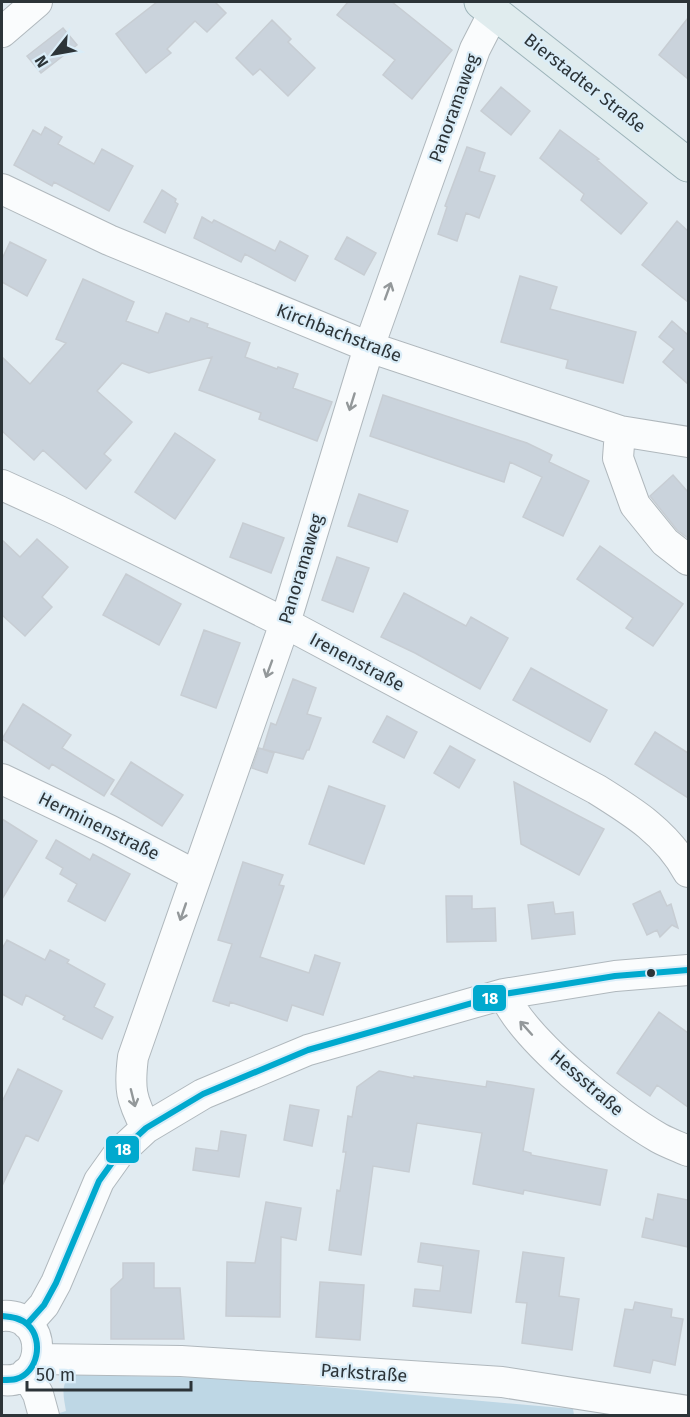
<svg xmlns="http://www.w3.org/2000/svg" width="690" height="1417" font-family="'Fira Sans',sans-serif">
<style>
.green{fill:#bed7e5}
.building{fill:#cad3dc;stroke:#c7cdd3;stroke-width:1.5}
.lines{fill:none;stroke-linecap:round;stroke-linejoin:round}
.minor-casing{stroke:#b0b8bd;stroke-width:32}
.major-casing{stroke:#9cb3b9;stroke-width:35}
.minor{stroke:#fafcfd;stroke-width:30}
.major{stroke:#e0ecee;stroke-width:33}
.bus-1-casing{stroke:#daedf8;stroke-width:10}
.bus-1{stroke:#00a9ce;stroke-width:6}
.oneway{stroke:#93989a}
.bus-dot{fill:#2c3438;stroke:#daedf8;stroke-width:2}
.labels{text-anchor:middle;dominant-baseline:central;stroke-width:4.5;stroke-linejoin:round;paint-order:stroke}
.street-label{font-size:18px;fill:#2c3438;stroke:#daedf8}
.line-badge{stroke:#daedf8;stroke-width:2}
.badge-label{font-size:16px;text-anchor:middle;font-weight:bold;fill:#fff}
</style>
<rect width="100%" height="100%" fill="#e1ebf1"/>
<path class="green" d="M73 1375 224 1378 573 1409 574 1415 50 1416 66 1411C64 1398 59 1382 73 1375Z"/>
<path class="building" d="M157 2H215L226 13 207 32 195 21 167 49 171 53 146 73 116 34Z
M348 2H392L452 50 412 99 383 75 395 60 337 15Z
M688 18V79L659 55Z
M272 20 291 39 288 42 315 68 288 96 260 69 253 75 236 58Z
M63 28 77 45 41 73 27 56Z
M501 87 530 111 511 135 481 111Z
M45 127 62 137 58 144 94 164 102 149 133 166 109 211 54 182 52 186 14 165 33 130 41 135Z
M560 130 599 159 597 160 647 203 621 234 581 200 584 194 540 158Z
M467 147 485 153 479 171 495 176 479 218 466 213 457 241 438 234 447 207 445 206Z
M162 190 176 199 175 202 178 204 165 233 144 222Z
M202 217 212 223 214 220 275 251 280 241 308 256 295 281 245 254 241 262 194 238Z
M677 221 688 231V302L642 265Z
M347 237 376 253 364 275 335 259Z
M10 242 46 260 27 296 2 282V259Z
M520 276 557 287 550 309 636 332 623 383 566 368 568 360 501 342Z
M83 279 134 302 126 321 158 333 166 313 189 322 191 318 208 324 207 327 250 343 245 357 277 369 278 367 298 374 293 388 332 402 317 441 259 419 261 413 199 390 212 357 149 373 122 363 97 391 132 422 104 454 111 460 86 489 43 450 34 460 2 431V357L30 384 66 343 56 339Z
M672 321 687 334 688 332V384L663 362 674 349 659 337Z
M383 395 527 443 552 455 549 462 589 481 563 536 523 517 542 477 510 462 504 482 370 436Z
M175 433 215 460 175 519 135 492Z
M673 475 688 492V538L677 530 650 496Z
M359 494 408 511 397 542 348 526Z
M243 523 284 538 271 573 230 557Z
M37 539 68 567 42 597 52 607 25 636 2 615V540L20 557Z
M600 546 683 604 653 646 626 628 633 618 577 579Z
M337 557 369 568 353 612 322 600Z
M126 574 181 604 159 645 103 615Z
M404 593 466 626 471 617 508 638 480 689 415 653 381 637Z
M204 630 240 643 216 708 181 695Z
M531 668 607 710 590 742 513 700Z
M293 679 316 688 307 714 321 718 309 750H307L303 759 263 749 271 723 276 725Z
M23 704 71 735 62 748 114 780 104 796 52 764 49 769 2 739Z
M387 716 417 732 404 758 373 742Z
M655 732 688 753V798L635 764Z
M450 746 475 760 459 788 434 773Z
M259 748 274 753 267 773 252 768Z
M131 762 183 795 162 826 111 794Z
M514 782 604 829 579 875 521 844Z
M329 786 385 806 364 864 309 844Z
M2 819 37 841 2 899Z
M56 840 90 860 93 854 130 874 105 921 68 901 77 884 60 874 63 868 46 858Z
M243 862 283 875 279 885 284 886 260 957 309 973 315 955 340 963 323 1015 292 1005 287 1021 230 1002 229 1006 213 1001 232 944 218 940Z
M660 891 667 906 671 904 678 928 672 925 660 937 657 930 647 935 633 904Z
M446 896H472V909L495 908 496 941 447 942Z
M553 902 555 914 573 912 575 934 532 939 528 905Z
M7 940 45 960 50 950 69 960 67 963 105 984 94 1007 113 1017 102 1039 63 1019 65 1016 26 995 22 1005 2 994V949Z
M659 1012 688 1033V1107L657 1085 650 1096 617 1073Z
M18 1069 62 1091 38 1141 26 1135 2 1186V1102Z
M379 1071 414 1078V1076L486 1087 487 1081 534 1089 523 1151 531 1153V1155L607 1170 600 1205 524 1190 523 1194 473 1184 482 1133 417 1123 409 1172 373 1166 361 1255 329 1250 337 1190 340 1191 346 1152H343L348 1116 352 1117 357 1087Z
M290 1105 319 1110 312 1146 284 1140Z
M221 1131 246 1135 239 1177 193 1170 196 1148 218 1151Z
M658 1194 688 1200V1247L642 1237 646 1218 653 1220Z
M266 1202 301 1208 296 1240 281 1237 280 1317 226 1316 227 1262 255 1263Z
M421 1243 479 1251 471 1313 413 1306 415 1289 440 1291 443 1266 418 1262Z
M523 1252 564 1258 559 1296 579 1299 572 1350 522 1343 527 1303 516 1302Z
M123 1263H154V1288H180L184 1339H111V1289L123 1278Z
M320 1282 364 1285 360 1340 316 1337Z
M635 1302 672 1309 671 1317 683 1319 675 1365 653 1360 650 1373 614 1366 625 1309 633 1310Z"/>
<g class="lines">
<defs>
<path id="minor" d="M2 32 37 2
M2 189 109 240 369 347 620 431 688 442
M620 431 618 458 635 505 665 542 688 560
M2 485 59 511 285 623 596 789C633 812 667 833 688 872
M2 779 109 830 195 875
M504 994C523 1040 615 1113 659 1138 668 1143 679 1147 688 1151
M146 1128C131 1099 129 1089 133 1057L285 623 369 347 475 49 494 12
M2 1316C50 1312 48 1386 2 1380
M27 1324 44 1305 56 1283 99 1181 119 1153 146 1128 203 1094 308 1050 504 994 615 976 688 970
M36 1359 181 1361 502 1382 688 1411
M26 1373 38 1394 44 1416"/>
<path id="major" d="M481 2 688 165"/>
</defs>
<use href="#minor" class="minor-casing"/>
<use href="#major" class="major-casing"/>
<use href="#minor" class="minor"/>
<use href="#major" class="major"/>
<defs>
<path id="bus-1" d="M2 1316C12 1317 21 1318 28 1325 44 1340 38 1373 16 1379 12 1380 6 1380 2 1380
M27 1324 44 1305 56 1283 99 1181 119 1153 146 1128 203 1094 308 1050 504 994 615 976 688 970"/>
</defs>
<use href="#bus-1" class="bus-1-casing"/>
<use href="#bus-1" class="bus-1"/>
</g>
<defs><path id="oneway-shaft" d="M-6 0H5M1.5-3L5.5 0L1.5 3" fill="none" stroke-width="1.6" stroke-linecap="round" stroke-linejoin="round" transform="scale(1.5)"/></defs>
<g class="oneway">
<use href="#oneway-shaft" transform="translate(388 291) rotate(-70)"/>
<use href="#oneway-shaft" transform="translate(352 402) rotate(107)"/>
<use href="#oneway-shaft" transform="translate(269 669) rotate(110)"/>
<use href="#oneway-shaft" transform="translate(183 912) rotate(109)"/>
<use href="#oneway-shaft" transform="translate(526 1028) rotate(-132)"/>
<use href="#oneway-shaft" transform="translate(133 1098) rotate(76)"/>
</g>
<circle class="bus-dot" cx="651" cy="973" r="5"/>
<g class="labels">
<g class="street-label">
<text transform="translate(585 83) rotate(38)">Bierstadter Straße</text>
<text transform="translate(454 108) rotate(-70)">Panoramaweg</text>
<text transform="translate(339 333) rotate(21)">Kirchbachstraße</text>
<text transform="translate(301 569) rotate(-73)">Panoramaweg</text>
<text transform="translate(357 662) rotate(28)">Irenenstraße</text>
<text transform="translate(99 826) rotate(26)">Herminenstraße</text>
<text transform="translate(587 1083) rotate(41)">Hessstraße</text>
<text transform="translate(364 1373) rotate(4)">Parkstraße</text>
</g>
</g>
<g class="line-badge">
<rect x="472" y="984" width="35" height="28" rx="6" fill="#00a9ce"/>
<rect x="105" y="1135" width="35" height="29" rx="6" fill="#00a9ce"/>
</g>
<g class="badge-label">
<text x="490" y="1004">18</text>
<text x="123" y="1155">18</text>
</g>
<rect width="690" height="1417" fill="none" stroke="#2c3438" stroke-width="6"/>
<g transform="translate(54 54) rotate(239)" stroke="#daedf8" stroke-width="4.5" paint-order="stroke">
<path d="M0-4.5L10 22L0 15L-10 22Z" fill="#2c3438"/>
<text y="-9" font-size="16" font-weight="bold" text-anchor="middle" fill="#2c3438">N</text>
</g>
<path d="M27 1381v9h164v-9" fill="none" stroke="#2c3438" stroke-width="3"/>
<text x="36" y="1381" font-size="18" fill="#2c3438" stroke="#daedf8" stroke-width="4.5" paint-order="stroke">50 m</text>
</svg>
